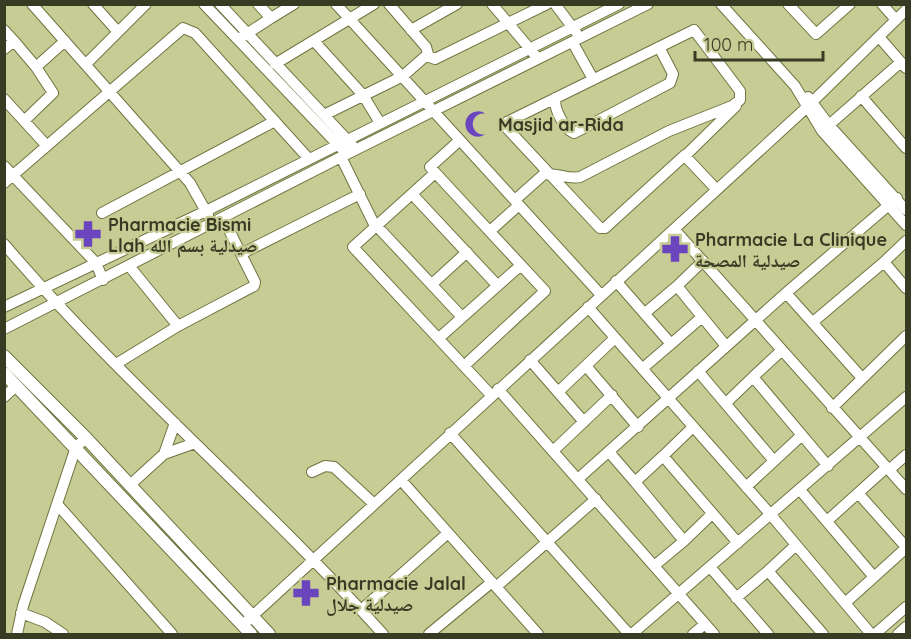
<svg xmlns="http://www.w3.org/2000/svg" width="911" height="639" font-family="Quicksand,'Noto Naskh Arabic',sans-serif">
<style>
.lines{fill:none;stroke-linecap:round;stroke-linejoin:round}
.minor-casing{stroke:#707541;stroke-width:12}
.major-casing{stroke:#707541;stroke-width:14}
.minor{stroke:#fff;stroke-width:10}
.major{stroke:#fff;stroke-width:12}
.labels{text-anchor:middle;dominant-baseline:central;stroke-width:4.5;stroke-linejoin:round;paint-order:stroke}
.poi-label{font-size:18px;font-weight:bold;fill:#383b24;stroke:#c6cc94;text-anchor:start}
</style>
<rect width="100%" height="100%" fill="#c6cc94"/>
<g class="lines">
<defs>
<path id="minor" d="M32 4 190 183 208 215
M93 4 118 32
M204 4 343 150
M220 4 352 145
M336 4 601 295
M492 4 535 55
M555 4 576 32
M721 4 795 86 822 131 906 225
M788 4 816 34 850 4
M882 4 896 20
M271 18 294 4
M4 30 14 41
M411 30 457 4
M242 37 271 18 258 4
M879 37 906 68
M314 41 363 95 380 123
M573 43 593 79
M4 49 14 41 36 67 65 41
M427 56 435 59 547 4
M86 64 146 4
M275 64 374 4
M861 96 906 148
M808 97 829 125 906 210
M555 98C554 109 564 129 574 133L584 128 670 83 673 74 659 47
M4 99 47 146
M324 115 403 76 428 54 426 47 389 4
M24 121 53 93 36 67
M829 125 901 62
M460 140 430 167 545 291 464 366
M341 157 373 222 462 317
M4 166 96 263 103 280
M435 173 353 247 491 395
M4 183 183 28 195 33 309 159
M716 189 685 156 736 106
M412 194 497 285
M515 200 543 175C556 171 566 180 580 177L669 131 732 106 740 100V91L694 30 503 124 600 228H605L685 155
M102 213 275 121
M674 229 906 489
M490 231 519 205
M906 241 884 262 906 288
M4 244C122 382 262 500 383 634
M241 254 360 194
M703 261 677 286 726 346
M130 267 178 326
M616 281 671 344 643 368
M432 284 467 252
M786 293 862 378
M4 307 206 211 619 4
M588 307 771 515 871 634
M645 313 677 286
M813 322 884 262
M4 329 341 157 648 4
M439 338 521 265
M671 344 702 317
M782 350 753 377 828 466
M530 360 584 422
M116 364 178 326 254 286 255 282 223 218
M586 366 638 427
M698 371 774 461
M498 389 714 634
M558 392 615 338
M4 397 16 386
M726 403 753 377
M832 408 906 336
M450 433 629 634
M553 451 612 395
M609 452 635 482 663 456 738 543
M164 454 175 423
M663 456 693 427
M889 470 906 455
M312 472 325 466 334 467 374 504
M579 478 786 293 897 198
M401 480 538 634
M635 482 684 541 654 566
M130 485 164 454 195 443
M746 487 802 435
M800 490 874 577 845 603
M858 493 906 547
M57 504 172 634
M827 521 887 467
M684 541 712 514
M796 545 768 571 823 634
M710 567 768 634
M874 577 906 548
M496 587 596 499
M736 598 768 571
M361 610 448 533
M21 613 45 622 63 634
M247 621 806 108 906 10
M17 634 23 606 76 447 86 438
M429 634 492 582
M632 634 906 397
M693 634 705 624
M875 634 906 607
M898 634 906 627"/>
<path id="major" d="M4 356 86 438 269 634
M4 373 251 634"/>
</defs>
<use href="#minor" class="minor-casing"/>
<use href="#major" class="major-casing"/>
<use href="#minor" class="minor"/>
<use href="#major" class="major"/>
</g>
<defs>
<symbol id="mosque-bare" viewBox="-9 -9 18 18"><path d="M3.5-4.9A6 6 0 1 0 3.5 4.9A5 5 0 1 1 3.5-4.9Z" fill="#6b45be" stroke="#c6cc94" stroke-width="2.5" paint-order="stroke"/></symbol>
<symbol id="pharmacy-bare" viewBox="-9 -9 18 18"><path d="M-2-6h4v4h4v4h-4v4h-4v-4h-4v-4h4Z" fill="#6b45be" stroke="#c6cc94" stroke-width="2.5" paint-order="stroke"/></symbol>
</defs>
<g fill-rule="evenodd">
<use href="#mosque-bare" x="459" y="105" width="38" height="38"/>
<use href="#pharmacy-bare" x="69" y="215" width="38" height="38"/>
<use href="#pharmacy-bare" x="656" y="230" width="38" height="38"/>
<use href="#pharmacy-bare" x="287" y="574" width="38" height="38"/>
</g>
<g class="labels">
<g class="poi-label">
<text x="498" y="124">Masjid ar-Rida</text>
<text x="108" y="224">Pharmacie Bismi<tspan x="108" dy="21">Llah صيدلية بسم الله</tspan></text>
<text x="695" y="239">Pharmacie La Clinique<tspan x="695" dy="21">صيدلية المصحة</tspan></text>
<text x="326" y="583">Pharmacie Jalal<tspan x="326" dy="21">صيدلية جلال</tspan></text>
</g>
</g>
<rect width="911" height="639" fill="none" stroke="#383b24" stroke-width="12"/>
<path d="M695 51v9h128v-9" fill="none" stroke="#383b24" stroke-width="3"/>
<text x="704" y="51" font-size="18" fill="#383b24" stroke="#c6cc94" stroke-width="4.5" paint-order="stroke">100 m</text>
</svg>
